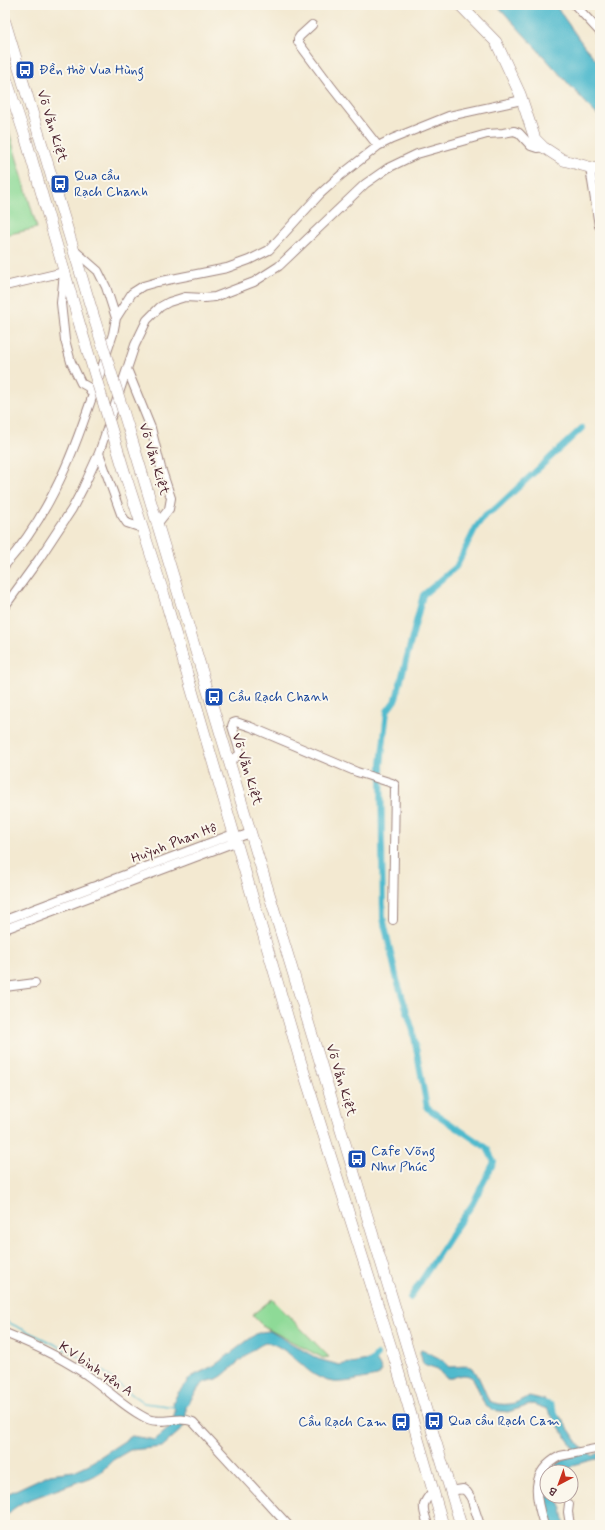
<svg xmlns="http://www.w3.org/2000/svg" width="605" height="1530" font-family="Mynerve,sans-serif">
<style>
.green{fill:#8eda97;stroke:#6c7c61}
.water{fill:#50bacd;stroke:#4d6c7c}
.lines{fill:none;stroke-linecap:round;stroke-linejoin:round}
.stream{stroke:#50bacd;stroke-width:1.5}
.canal{stroke:#50bacd;stroke-width:6}
.minor-casing{stroke:#9e847e;stroke-width:10}
.major-casing{stroke:#9e847e;stroke-width:12}
.minor{stroke:#fff;stroke-width:8}
.major{stroke:#fff;stroke-width:11}
.major-bridge-casing{stroke:#9e847e;stroke-width:12;stroke-linecap:butt}
.major-bridge{stroke:#fff;stroke-width:11}
.labels{text-anchor:middle;dominant-baseline:central;stroke-width:4;stroke-linejoin:round;paint-order:stroke}
.transit-label{font-size:14px;fill:#164399;stroke:#fbf7ec;text-anchor:start}
.street-label{font-size:14px;fill:#4a1f2b;stroke:#fbf7ec}
</style>
<rect width="100%" height="100%" fill="#fbf7ec"/>
<filter id="ink" filterUnits="userSpaceOnUse"><feTurbulence type="fractalNoise" baseFrequency=".025" numOctaves="2"/><feDisplacementMap in="SourceGraphic" scale="8" xChannelSelector="R" yChannelSelector="G"/><feConvolveMatrix kernelMatrix="1 2 1 2 8 2 1 2 1" color-interpolation-filters="sRGB"/></filter>
<filter id="wash" filterUnits="userSpaceOnUse"><feTurbulence type="fractalNoise" baseFrequency=".012" numOctaves="4" result="noise"/><feDisplacementMap in="SourceGraphic" scale="16" xChannelSelector="R" yChannelSelector="G"/><feGaussianBlur stdDeviation="0.9" result="paint"/><feColorMatrix in="noise" values="0 0 0 0 0 0 0 0 0 0 0 0 0 0 0 0 0 1.4 0 .05"/><feComposite in="paint" operator="in"/></filter>
<g filter="url(#wash)">
<rect width="100%" height="100%" fill="#f3e9d1"/>
<path class="green" d="M5 118 37 228 5 235V191L8 183 10 172 5 155Z
M272 1299 329 1357 323 1358 264 1327 252 1315Z"/>
<path class="water" d="M497 5H555L584 46 600 64V116L596 114Z
M270 1331 318 1359 339 1365 374 1359C380 1363 384 1373 377 1376 364 1378 341 1385 328 1381 322 1379 315 1376 309 1371 301 1364 277 1341 266 1343 257 1344 231 1369 222 1376L217 1379 205 1382 200 1386 186 1407V1418L183 1428 162 1447 130 1450 113 1460 102 1471 94 1476 23 1502 13 1509 5 1517V1495L50 1474 74 1471 89 1464 132 1436 155 1440 168 1429 173 1420 175 1412 173 1402 178 1393 191 1377 215 1365 256 1334 261 1332Z
M421 1350C425 1351 442 1359 445 1362 446 1364 447 1366 449 1367L467 1366 473 1368C480 1378 484 1390 489 1401 503 1407 516 1405 529 1396L545 1400 559 1415 581 1447 593 1456 600 1452V1458L573 1465 568 1472H547V1496H556L562 1509 565 1525H550L538 1498 542 1482 547 1471 567 1458 578 1455 547 1409 533 1404 508 1412 491 1410C488 1407 485 1404 483 1401 479 1394 476 1378 469 1376 455 1371 450 1388 438 1369L423 1364 420 1352Z"/>
<g class="lines">
<path class="stream" d="M5 1321 67 1350 103 1371 123 1388 144 1403 176 1407"/>
<path class="canal" d="M410 1298 455 1229 472 1205 494 1162 487 1148 427 1108 413 1031 397 980 383 918 381 765 387 711 396 699 423 595 456 567 476 527 485 515 496 508 582 428
M368 1365 377 1355
M541 1402 551 1405 556 1415"/>
</g>
</g>
<g filter="url(#ink)">
<g class="lines">
<defs>
<path id="minor" d="M575 5 600 32
M312 25 300 36 298 39V42L330 85 378 146
M590 168 599 226
M74 250 98 271 106 287 116 318
M5 286 64 272 61 303 65 340 71 362 81 383 88 387 93 395
M127 369 151 428 161 468 171 498 169 509 158 523
M99 453 121 514 127 523 142 528
M5 565C63 500 86 415 113 334L116 318 132 293 143 286 157 282 227 268 249 260 269 250 320 194 341 175 378 146 392 139 449 116 522 100
M5 606 39 559 72 509 83 488 99 453 135 345 147 320 160 307 169 302 185 297 204 298 215 297 254 282 279 266 365 184 388 168 417 154 487 134 503 133 514 131 519 133 531 146 537 148 543 147
M229 762 239 755 240 752 232 726 233 723 236 722 251 727 357 772 392 783 395 785 393 920
M233 839 251 833
M5 920 228 836 233 839
M5 929 230 844 233 839
M5 987 35 983
M5 1333C35 1345 65 1359 91 1378 110 1392 128 1410 148 1419 162 1425 179 1415 193 1422L288 1525
M450 1491 463 1489 467 1492 471 1498 480 1525
M569 1504 568 1512 570 1525
M428 1525C423 1508 420 1505 433 1491
M544 1525C535 1497 529 1472 560 1456L600 1448"/>
<path id="major" d="M460 5 496 42 520 94 535 139 543 147 563 160 600 170
M5 22 95 321
M5 75 25 136 81 329
M129 430 271 900 461 1525
M125 474 164 595 301 1063 395 1360 443 1525"/>
</defs>
<use href="#minor" class="minor-casing"/>
<use href="#major" class="major-casing"/>
<use href="#minor" class="minor"/>
<use href="#major" class="major"/>
<defs>
<path id="major-bridge" d="M95 321 129 430
M81 329 125 474"/>
</defs>
<use href="#major-bridge" class="major-bridge-casing"/>
<use href="#major-bridge" class="major-bridge"/>
</g>
</g>
<defs>
<symbol id="bus-square" viewBox="-11 -11 22 22"><rect x="-9" y="-9" width="18" height="18" rx="4" fill="#1a4fb4" stroke="#fbf7ec"/><path d="M-5-6H5V4H4V6H2V4H-2V6H-4V4H-5ZM-3.5-4V0h7V-4ZM-3.5 1.2v1.5H-2V1.2ZM2 1.2v1.5H3.5V1.2Z" fill="#fff"/></symbol>
</defs>
<g fill-rule="evenodd">
<use href="#bus-square" x="14" y="59" width="22" height="22"/>
<use href="#bus-square" x="49" y="173" width="22" height="22"/>
<use href="#bus-square" x="203" y="686" width="22" height="22"/>
<use href="#bus-square" x="346" y="1148" width="22" height="22"/>
<use href="#bus-square" x="423" y="1410" width="22" height="22"/>
<use href="#bus-square" x="390" y="1411" width="22" height="22"/>
</g>
<g class="labels">
<g class="transit-label">
<text x="39" y="70">Đền thờ Vua Hùng</text>
<text x="74" y="176">Qua cầu<tspan x="74" dy="16">Rạch Chanh</tspan></text>
<text x="228" y="697">Cầu Rạch Chanh</text>
<text x="371" y="1151">Cafe Võng<tspan x="371" dy="16">Như Phúc</tspan></text>
<text x="448" y="1421">Qua cầu Rạch Cam</text>
<text x="387" y="1422" text-anchor="end">Cầu Rạch Cam</text>
</g>
<g class="street-label">
<text transform="translate(52 126) rotate(73)">Võ Văn Kiệt</text>
<text transform="translate(154 459) rotate(73)">Võ Văn Kiệt</text>
<text transform="translate(247 769) rotate(73)">Võ Văn Kiệt</text>
<text transform="translate(174 843) rotate(-21)">Huỳnh Phan Hộ</text>
<text transform="translate(341 1080) rotate(73)">Võ Văn Kiệt</text>
<text transform="translate(96 1369) rotate(34)">KV bình yên A</text>
</g>
</g>
<rect width="605" height="1530" fill="none" stroke="#fbf7ec" stroke-width="20"/>
<g transform="translate(559 1484) rotate(221)"><circle r="19" fill="#fbf7ec" stroke="#b4a19f"/>
<path d="M0-3L7 15L0 10L-7 15Z" fill="#c8321e"/>
<text y="-6" font-size="11" font-weight="bold" text-anchor="middle" fill="#4a1f2b">B</text>
</g>
</svg>
